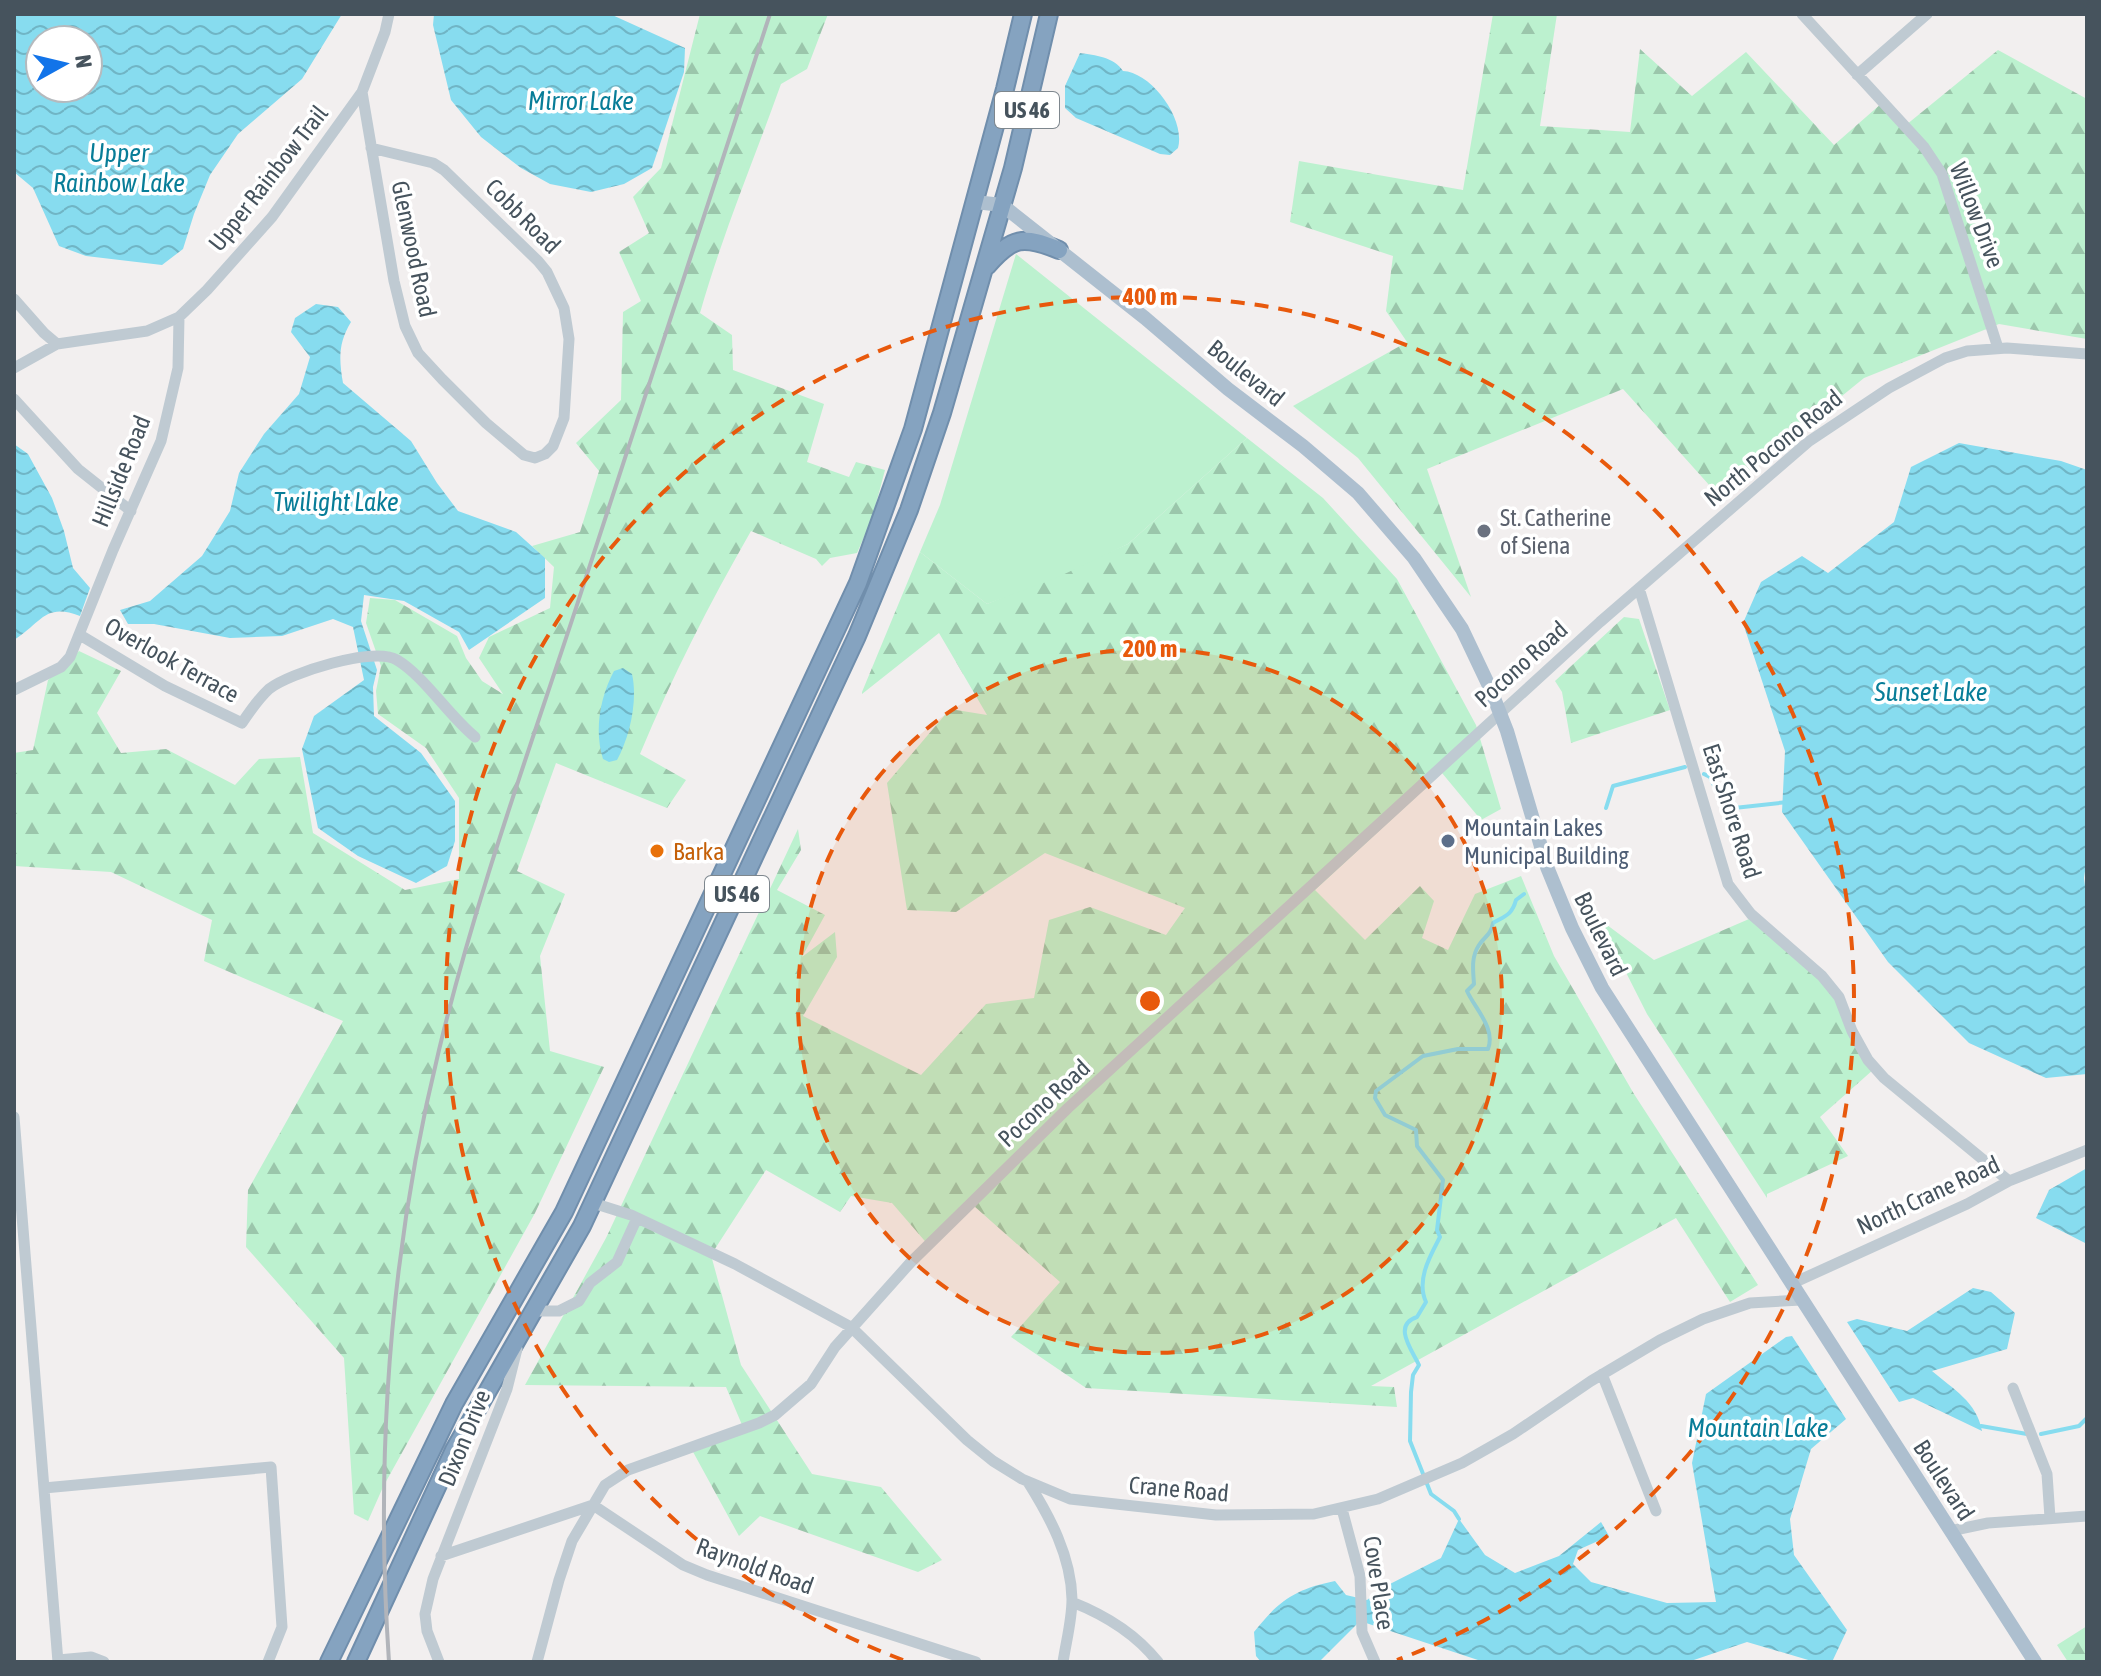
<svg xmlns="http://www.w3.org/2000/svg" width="2101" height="1676" font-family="'Asap Condensed',sans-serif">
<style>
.forest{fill:url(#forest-firs)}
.green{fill:#bcf1cf}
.water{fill:url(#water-waves);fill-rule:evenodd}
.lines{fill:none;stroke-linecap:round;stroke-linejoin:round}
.stream{stroke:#87dcef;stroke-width:4}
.highway-casing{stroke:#708eac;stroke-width:20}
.minor{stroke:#bfcad2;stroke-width:11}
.major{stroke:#adbfcf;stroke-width:14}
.highway{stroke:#85a3c0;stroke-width:16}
.rail{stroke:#b1b4ba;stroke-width:4}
.ring{fill:none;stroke:#e8590c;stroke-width:4;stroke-dasharray:14 10}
.worship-dot{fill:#6b7280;stroke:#fff;stroke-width:3}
.service-dot{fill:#5c6f8a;stroke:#fff;stroke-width:3}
.food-dot{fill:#e8710a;stroke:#fff;stroke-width:3}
.labels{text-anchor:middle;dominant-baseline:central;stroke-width:7;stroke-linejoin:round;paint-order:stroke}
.shield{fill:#fff;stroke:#7e878e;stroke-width:2}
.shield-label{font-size:22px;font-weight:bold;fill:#46535d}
.street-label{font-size:24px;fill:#46535d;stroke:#fff}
.worship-label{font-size:24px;fill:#5b616d;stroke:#fff;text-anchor:start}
.service-label{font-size:24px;fill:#4e5e75;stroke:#fff;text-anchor:start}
.food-label{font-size:24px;fill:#c56008;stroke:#fff;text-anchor:start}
.water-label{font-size:26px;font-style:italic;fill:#087d98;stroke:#fff}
.centre{fill:#e8590c;stroke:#fff;stroke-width:4}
.ring-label{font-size:24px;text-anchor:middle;font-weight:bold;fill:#e8590c;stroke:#fff;stroke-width:7;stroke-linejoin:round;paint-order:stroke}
</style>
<defs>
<pattern id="forest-firs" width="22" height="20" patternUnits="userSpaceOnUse" patternTransform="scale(2)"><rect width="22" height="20" fill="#bcf1cf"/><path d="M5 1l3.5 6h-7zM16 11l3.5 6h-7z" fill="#9bc6ab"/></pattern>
<pattern id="water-waves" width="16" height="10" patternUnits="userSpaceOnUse" patternTransform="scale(2)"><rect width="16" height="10" fill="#87dcef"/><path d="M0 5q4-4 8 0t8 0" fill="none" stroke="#70b5c5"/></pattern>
</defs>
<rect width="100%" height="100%" fill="#f2efef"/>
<path class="forest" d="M700 14H828L807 69 781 84C754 160 722 235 700 313L732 335 733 370 824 404 807 462 849 477 856 462 885 470 872 519 857 553 830 558 822 566 816 559 751 531C709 604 672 677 640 754L686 780 667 808 556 763 517 871 565 894 540 956 550 1051 604 1067 535 1213 383 1487 368 1521 354 1514 344 1358 246 1247 248 1190 343 1021 204 961 212 920 111 872 14 866V753L33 750 48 680 79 651 121 671 97 713 121 753 166 749 235 785 259 759 300 757 313 833 405 890 459 879V798L426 748 378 714 376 691 381 666 366 623 370 598 395 600 457 636 466 658 482 681 503 694 479 658 489 637 550 608 554 567 532 546 580 532 599 471 576 443 621 400 623 312 641 301 619 252 649 233 633 197 661 168Z
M1493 14H1557L1540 126 1630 132 1640 49 1692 96 1746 52 1834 145 1882 103 1906 125 1998 50 2087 99V339L1999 324 1864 378 1719 496 1623 389 1427 469 1471 597 1358 458 1293 406 1407 342 1386 311 1393 256 1290 222 1299 161 1463 190Z
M1247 438 1323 498 1397 579 1476 725 1501 809 1481 820 1442 773 1315 890 1365 940 1420 886 1434 901 1422 938 1448 950 1475 894 1521 876 1554 956 1634 1094 1758 1285 1730 1302 1676 1218 1371 1386 1394 1387 1397 1407 1086 1388 1011 1337 1060 1282 974 1206 930 1247 892 1203 851 1196 840 1212 766 1170 711 1255 741 1365 812 1474 881 1487 942 1560 918 1572 760 1516 739 1536 692 1450 745 1432 726 1387 525 1385 606 1238 798 829 801 850 777 890 825 915 802 957 835 932 837 957 803 1016 921 1075 986 1004 1034 998 1049 920 1090 907 1166 935 1185 908 1045 853 956 912 907 910 887 783 950 709 987 715 939 633 862 694V692L920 552 987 604 1128 544Z
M1624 617 1639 619 1670 710 1571 743 1562 692 1555 681Z
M1756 916 1830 988 1874 1069 1820 1117 1848 1156 1767 1194V1198L1647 1014 1599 919 1654 960Z
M2087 1626V1662H2068L2057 1645Z"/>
<path class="green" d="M1016 254 1247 438 1128 544 1056 578 987 604 920 552 940 505Z"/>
<path class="water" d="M14 14H342L302 79 238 134 210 175 194 214 183 249 162 265 86 256 59 246 33 188 14 172ZM88 40V88H40V40Z
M434 14H610L685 48 684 72 652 168 624 184 591 192 550 184 521 168 481 137 451 100 433 25Z
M1080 53C1095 55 1114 57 1123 71 1151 72 1186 119 1178 148L1170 155 1160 154 1076 118 1065 108V86Z
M316 304 338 307 351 322C338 343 339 360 343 383L411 441 437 483 458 511 516 532 545 558V598L469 650 459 632 404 601 364 595 361 621 377 670 373 687 374 716 421 753 455 801V841L447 866 416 883 358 856 318 828 302 749 314 716 364 680 353 627 333 619 282 636 230 638 154 624H128L120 610 150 601 202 556 230 511 239 473 264 434 299 394 310 357 291 332 295 318Z
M1959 443 2061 461 2087 470V858L2084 878 2087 901V1074L2046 1078 1969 1043 1888 962 1782 812 1785 751 1743 623 1761 582 1802 556 1828 573 1894 522 1911 467Z
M14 444 28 454 52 498 64 531 73 568 90 588 80 616C45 602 41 623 14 640Z
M623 668 632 674C638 700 630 736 617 760L609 762 603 759C594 731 600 697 614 671Z
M2087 1168V1244L2036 1218 2049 1190Z
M1973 1288 1991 1292 2015 1313 2007 1349 1932 1371C1953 1389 1977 1402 1982 1431L1913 1398 1899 1402 1847 1322 1857 1319 1907 1331Z
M1792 1336 1846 1419 1811 1449 1790 1519 1794 1555 1847 1630 1832 1662H1815L1747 1642 1688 1662H1484L1360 1621 1319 1662H1261L1256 1656 1254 1632C1279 1600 1296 1589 1335 1581L1346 1595 1367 1600 1386 1586 1441 1558 1459 1519 1485 1555 1515 1573 1559 1556 1601 1522 1609 1536 1578 1550 1573 1564 1591 1582 1667 1603 1716 1602 1692 1463 1706 1394 1786 1337Z"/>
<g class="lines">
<path class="stream" d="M1704 774 1710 777 1725 809 1788 802
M1606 808 1613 786 1685 767
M1981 1426 2027 1434
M2041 1434 2079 1426 2087 1418
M1459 1519 1454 1511 1431 1494 1410 1441 1411 1392 1413 1375 1419 1365C1412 1350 1392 1325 1417 1317L1426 1302C1416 1280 1430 1256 1440 1237L1437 1230 1443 1180 1417 1146 1416 1130 1385 1115 1375 1098 1376 1091 1423 1056 1458 1049H1488C1496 1028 1475 1009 1467 991L1474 984C1473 970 1471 957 1479 945 1485 936 1491 935 1493 923 1505 916 1512 915 1516 900L1524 894"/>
<defs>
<path id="highway" d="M987 266C1012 237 1023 235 1059 250
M329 1662 454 1404 564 1212 858 583 913 429 1005 89 1023 14
M356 1662 454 1450 582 1226 857 636 909 510 942 413 1013 168 1049 14"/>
</defs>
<use href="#highway" class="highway-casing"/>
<path class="minor" d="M1802 14 1924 147 1942 174 1998 348
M1857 75 1927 14
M362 92 394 281 405 326 418 353 442 379 486 423 524 455 535 458 545 454 553 446 564 418 569 339 564 308 547 272 538 261 444 170 433 163 371 148
M14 299 44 333 57 344 147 331 179 317 207 290 272 217 362 92 385 32 389 14
M14 368 57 344
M14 399 78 469 131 511
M1639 588 1728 884 1751 914 1822 976 1839 997 1852 1031 1868 1060 1884 1078 2009 1181
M80 635 165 686 242 723C250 711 258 699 269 689 289 673 374 646 397 660 424 676 449 716 475 737
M14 690 61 667 70 657 113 550 161 441 178 368 179 317
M14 1117 58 1662
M593 1203 631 1215 735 1264 851 1327 967 1440 993 1461 1022 1479 1070 1499 1216 1515 1314 1514 1378 1499 1462 1463 1513 1434 1591 1381 1660 1340 1703 1319 1750 1303 1801 1300
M1791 1284 1967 1204 2009 1181 2087 1150
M534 1311H559L579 1301 590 1283 617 1262 637 1218
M1602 1374 1656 1511
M2013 1388 2047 1474 2050 1518
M1028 1482C1050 1517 1071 1556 1072 1599 1072 1620 1066 1642 1063 1662
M44 1488 271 1467 282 1627 268 1662
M1342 1509 1360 1576 1362 1632 1375 1662
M1950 1531 1988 1523 2087 1516
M441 1556 593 1505 683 1565 707 1575 976 1662
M1072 1602C1105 1615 1136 1634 1158 1662
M58 1660 91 1657 104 1662
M439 1662 427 1631 425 1614 433 1579 507 1389 517 1349
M537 1662 559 1580 572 1541 605 1485 628 1470 759 1423 775 1415 811 1384 835 1347 911 1262 1068 1108 1600 622 1808 442 1889 388 1945 358 1967 351 2007 348 2087 354"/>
<path class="major" d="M975 202 1002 205 1145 318 1228 389 1303 446 1358 493 1414 558 1462 629 1490 688 1507 731 1547 867 1572 928 1602 988 2035 1662"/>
<use href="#highway" class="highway"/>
<path class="rail" d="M389 1662C375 1457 390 1250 439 1050 475 900 528 754 576 608 641 410 705 212 770 14"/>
</g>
<circle cx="1150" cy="1001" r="352" fill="#e8590c" fill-opacity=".12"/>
<g class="ring">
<circle cx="1150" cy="1001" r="352"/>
<path d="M903 1660A704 704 0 1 1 1397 1660"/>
</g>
<circle class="worship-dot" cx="1484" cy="531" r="8"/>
<circle class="service-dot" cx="1448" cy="841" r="8"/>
<circle class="food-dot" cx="657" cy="851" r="8"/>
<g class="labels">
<g class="shield">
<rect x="995" y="92" width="64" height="36" rx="6"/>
<rect x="705" y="876" width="64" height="36" rx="6"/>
</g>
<g class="shield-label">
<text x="1027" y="110">US 46</text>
<text x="737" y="894">US 46</text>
</g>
<g class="street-label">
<text transform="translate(268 178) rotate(-52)">Upper Rainbow Trail</text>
<text transform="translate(1977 215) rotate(69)">Willow Drive</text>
<text transform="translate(523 216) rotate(45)">Cobb Road</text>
<text transform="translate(414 249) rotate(78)">Glenwood Road</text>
<text transform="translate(1246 373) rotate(39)">Boulevard</text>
<text transform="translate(1773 448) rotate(-39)">North Pocono Road</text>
<text transform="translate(121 471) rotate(-68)">Hillside Road</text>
<text transform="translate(172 660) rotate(29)">Overlook Terrace</text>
<text transform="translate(1521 664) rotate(-42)">Pocono Road</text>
<text transform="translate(1732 811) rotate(72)">East Shore Road</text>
<text transform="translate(1601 934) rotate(64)">Boulevard</text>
<text transform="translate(1044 1103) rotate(-43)">Pocono Road</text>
<text transform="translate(1928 1195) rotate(-25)">North Crane Road</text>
<text transform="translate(464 1438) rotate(-68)">Dixon Drive</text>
<text transform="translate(1944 1480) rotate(57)">Boulevard</text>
<text transform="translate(1179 1489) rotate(5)">Crane Road</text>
<text transform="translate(755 1566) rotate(20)">Raynold Road</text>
<text transform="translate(1379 1583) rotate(81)">Cove Place</text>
</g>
<g class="worship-label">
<text x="1500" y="517">St. Catherine<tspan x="1500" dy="28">of Siena</tspan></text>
</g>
<g class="service-label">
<text x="1464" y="827">Mountain Lakes<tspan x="1464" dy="28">Municipal Building</tspan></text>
</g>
<g class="food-label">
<text x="673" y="851">Barka</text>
</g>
<g class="water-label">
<text x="581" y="101">Mirror Lake</text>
<text x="119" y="153">Upper<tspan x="119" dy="30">Rainbow Lake</tspan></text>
<text x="336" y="502">Twilight Lake</text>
<text x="1931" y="692">Sunset Lake</text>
<text x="1758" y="1428">Mountain Lake</text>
</g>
</g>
<circle cx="1150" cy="1001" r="12" class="centre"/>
<g class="ring-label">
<text x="1150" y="305">400 m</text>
<text x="1150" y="657">200 m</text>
</g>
<rect width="2101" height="1676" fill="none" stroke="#46535d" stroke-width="32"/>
<g transform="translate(64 64) rotate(82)"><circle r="38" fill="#ffffff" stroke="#b5babe" stroke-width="2"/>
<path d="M0-6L14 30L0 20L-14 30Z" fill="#1274e9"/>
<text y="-12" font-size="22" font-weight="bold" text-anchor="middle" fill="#46535d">N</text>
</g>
</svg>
